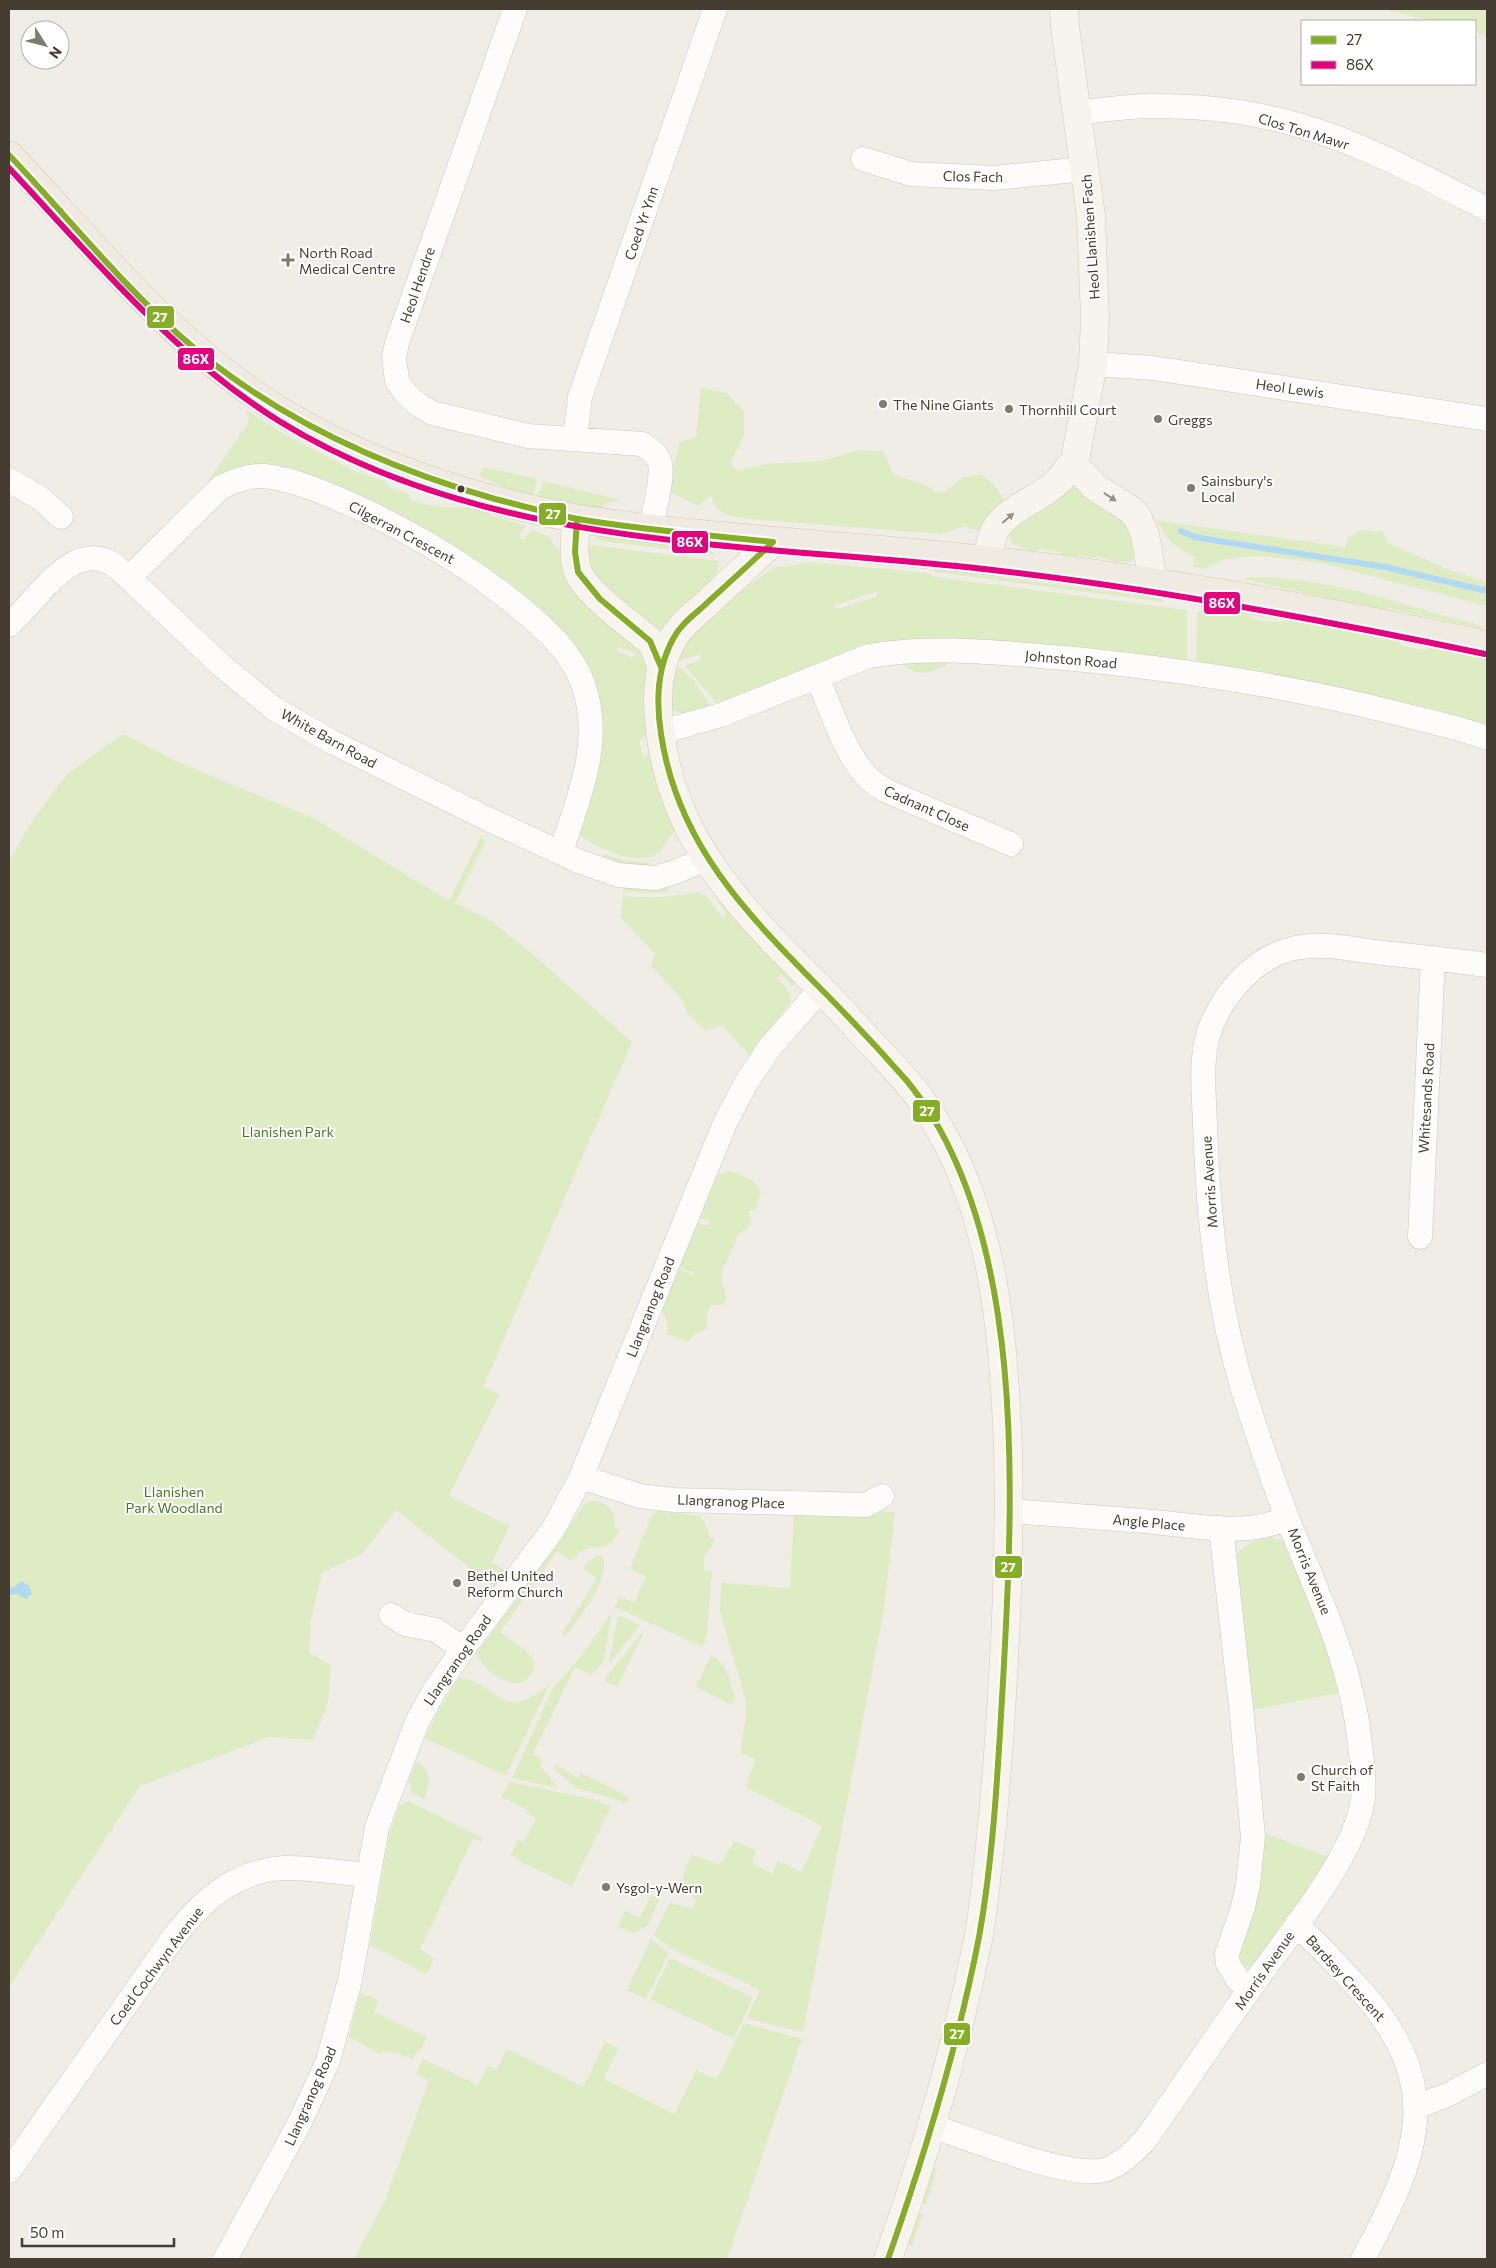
<svg xmlns="http://www.w3.org/2000/svg" width="1496" height="2268" font-family="Commissioner,sans-serif">
<style>
.green{fill:#ddecc3;fill-rule:evenodd}
.water{fill:#b1d9f2}
.lines{fill:none;stroke-linecap:round;stroke-linejoin:round}
.stream{stroke:#b1d9f2;stroke-width:6}
.street-casing{stroke:#cbc9c2;stroke-width:25}
.secondary-casing{stroke:#cfcabc;stroke-width:29}
.primary-casing{stroke:#d4c9b1;stroke-width:29}
.street{stroke:#fdfcfb;stroke-width:24}
.secondary{stroke:#f6f4ed;stroke-width:28}
.primary{stroke:#f0ebe2;stroke-width:28}
.bus-1-casing{stroke:#fff;stroke-width:10}
.bus-2-casing{stroke:#fff;stroke-width:10}
.bus-1{stroke:#84ae24;stroke-width:6}
.bus-2{stroke:#e5007d;stroke-width:6}
.oneway{fill:#958f86}
.poi-dot{fill:#807b71;stroke:#fff;stroke-width:2}
.bus-dot{fill:#453d32;stroke:#fff;stroke-width:2}
.labels{text-anchor:middle;dominant-baseline:central;stroke-width:4;stroke-linejoin:round;paint-order:stroke}
.street-label{font-size:14px;fill:#453d32;stroke:#fff}
.poi-label{font-size:14px;fill:#453d32;stroke:#fff;text-anchor:start}
.park-label{font-size:14px;fill:#447c20;stroke:#fff}
.line-badge{stroke:#fff;stroke-width:2}
.badge-label{font-size:14px;text-anchor:middle;font-weight:bold;fill:#fff}
</style>
<rect width="100%" height="100%" fill="#efede6"/>
<path class="green" d="M1384 9H1487V36L1475 32V21H1432Z
M701 388 727 393 744 412V436L730 463 737 471 766 464 821 461 859 450 883 451 894 475 926 485 937 493 946 491 962 478 981 474C994 484 1001 491 1006 507 991 524 987 538 965 526L941 534 750 519C734 516 713 516 712 495L698 506 670 492 668 485 680 442 696 437Z
M248 411 286 435 357 472 374 477 385 481 389 487 408 493 410 499C425 506 445 508 462 507 473 507 477 504 489 507L490 515 526 526 518 538 525 539 532 529 550 538 557 549 562 547 650 657 681 826C677 830 673 833 670 837 664 843 663 852 655 855 635 866 594 847 578 834L598 745 549 626V617L521 592 476 559 469 560 282 486 208 482 248 423 249 416 246 412ZM620 647 638 654 631 657 615 650ZM646 737 649 755 643 757 639 739Z
M484 467 537 479 533 497 517 493 479 476Z
M543 481 620 500 611 503H603L602 508 537 497Z
M1067 484 1074 485 1129 523 1135 556 1131 562 1121 561 1117 563 1108 559 1078 555 1073 558H1062L1060 552 1038 549 1034 552 1013 544 1009 533 1013 520Z
M1160 521 1345 547 1348 538 1360 530 1383 532 1388 543 1449 570 1487 582V606L1321 563 1261 556 1224 559 1205 569 1193 566 1195 556C1184 553 1171 544 1165 534 1162 530 1163 528 1158 524L1157 522Z
M598 536 710 550 716 555 592 540Z
M590 545 719 561 717 577 665 628 656 631 604 592 585 558Z
M808 562 928 573 936 577 1187 610V663L957 660C930 672 923 681 897 660L720 707 685 666 700 660 701 654 669 665 688 633 754 581 778 566C788 569 798 563 808 562ZM878 591 876 597 838 609 833 606Z
M935 569 1163 598V602L935 572Z
M1251 577C1315 577 1380 596 1441 615 1455 619 1473 621 1485 629L1387 608 1385 611 1243 579Z
M1199 603 1396 634 1401 646 1425 650 1430 648 1431 643 1487 655V735L1196 664 1197 611 1219 614 1224 611 1199 607ZM1247 615 1282 620V621C1272 623 1255 622 1247 615Z
M680 667 694 681 711 706C695 712 683 717 667 708L668 671Z
M123 734 176 761 315 819 449 901 481 837 486 840 455 903 493 922 530 952 632 1042 483 1387 500 1394 449 1496 510 1526 492 1562 506 1571 494 1587 396 1510 363 1553 322 1573 311 1618 309 1653 331 1665 328 1703 313 1740 269 1737 140 1786 9 1987V861L34 818 67 774Z
M603 854 623 860 649 863V870L599 862Z
M668 886 669 892 647 893 623 891V887Z
M696 892 707 896 722 918 726 913 717 901 722 897 796 982 792 986 781 974 777 978C784 985 793 992 790 1003L749 1055 722 1025 705 1031 687 1013 684 1004 674 990 651 966 655 954 621 918 623 896C648 898 671 898 696 892Z
M730 1171C742 1176 757 1179 761 1193L754 1210 748 1211 751 1221 749 1227 738 1235 728 1259 722 1270V1281L727 1299 722 1305H711L707 1312C707 1323 710 1332 696 1333L688 1342 667 1334 668 1322 663 1315V1308L679 1269 694 1275 693 1272 681 1269 678 1254 691 1226 696 1227 698 1223 707 1226 710 1224 709 1221 700 1218 704 1208 701 1201C707 1187 716 1173 730 1171Z
M591 1501C607 1502 618 1511 614 1527L620 1529C605 1562 592 1534 572 1561L557 1551 500 1632C509 1640 523 1645 531 1656 534 1660 535 1665 533 1670 521 1700 482 1671 476 1653L560 1541 585 1503Z
M794 1509 895 1512 884 1609 803 2032 746 2018 760 1990 672 1949 654 1935 670 1903 692 1908 696 1900C677 1882 682 1876 692 1855L717 1864 722 1862 734 1841 757 1851 752 1864 772 1873 778 1861 802 1872 822 1826 745 1787 756 1759 740 1753 746 1718V1701L720 1612 721 1583 790 1588Z
M658 1511 699 1516 709 1530V1538H714V1543L704 1556V1570L712 1571 707 1634 703 1647 615 1607 619 1597 634 1603 646 1576 630 1569 652 1515Z
M1269 1537 1281 1540 1291 1547 1343 1692 1248 1711 1234 1558C1243 1546 1254 1539 1269 1537Z
M597 1556H601L604 1560C606 1584 580 1617 566 1636L562 1633 597 1579 583 1568 589 1561Z
M612 1612 603 1663 591 1675 575 1667 533 1754 543 1760 540 1765 558 1788 512 1778 553 1688 583 1654Z
M618 1615 640 1625 610 1663 609 1662Z
M646 1628 617 1687 604 1681 606 1677Z
M711 1655C727 1664 733 1684 735 1701L730 1704 696 1687Z
M459 1678C500 1681 498 1727 550 1684L506 1776 425 1738 436 1715Z
M416 1762C433 1768 430 1786 424 1799L411 1793 409 1781Z
M556 1765 578 1778 581 1773 629 1797 625 1804 618 1800 576 1788 554 1769Z
M510 1782 596 1800 611 1806 572 1886 517 1860V1858L511 1855 518 1840 524 1842 536 1818 526 1814 528 1810 501 1797Z
M408 1801 483 1838 482 1841 473 1839 420 1949 434 1959 427 1974 370 1945 389 1836 399 1806Z
M1259 1831 1331 1858 1253 1967 1242 1966 1234 1950Z
M651 1895 660 1899 647 1926 634 1933 618 1927 625 1911 640 1918Z
M651 1939 669 1953 646 1999 627 1990Z
M670 1958 753 1997 734 2039 650 1999Z
M360 1993 378 2000 374 2012 427 2037 420 2052 417 2051 412 2059 397 2053 382 2051 380 2054 349 2037Z
M744 2023 802 2039 727 2259H354L385 2200 429 2081 416 2073 423 2059 478 2085 488 2066 497 2069 507 2049 583 2087 605 2042 618 2048 604 2079 674 2114 696 2070 717 2079Z
M930 2167 937 2169 926 2206 921 2203Z
M918 2213 923 2214 912 2246 907 2244Z"/>
<path class="water" d="M21 1581 29 1586 32 1594 26 1599 17 1594 9 1595V1588H13Z"/>
<g class="lines">
<path class="stream" d="M1181 531 1195 537 1218 541 1385 567 1487 591"/>
<defs>
<path id="street" d="M515 9 397 343 394 357 397 381 407 395 419 405 432 413 528 436 642 444C649 448 656 453 659 460 665 475 653 512 651 528
M1077 113C1102 110 1127 106 1152 106 1189 106 1230 109 1266 117 1344 133 1417 173 1487 209
M863 159 911 174 994 178 1085 169
M1093 364 1153 368 1487 419
M575 439 580 397 715 9
M9 480 40 498 61 517
M129 578 221 487C234 481 250 475 264 476 298 480 330 495 361 509 414 534 463 563 509 599 527 614 547 629 562 648 573 661 582 678 586 694 601 749 577 801 561 852
M9 625C35 603 71 540 111 563 118 567 123 574 129 578L221 665 273 708 332 742 486 818 578 861 618 875 655 878 675 872 706 859
M817 677C832 709 845 759 873 782 877 786 884 789 889 792L1011 844
M661 732 721 715 869 656C933 645 1000 653 1065 658 1177 669 1287 685 1396 713 1426 721 1458 727 1487 738
M1420 1237 1433 958
M581 1477 640 1496 674 1500 866 1505 882 1496
M1009 1511C1058 1514 1106 1518 1155 1522 1197 1526 1247 1537 1287 1518
M1221 1528 1242 1716 1253 1837 1248 1884 1243 1907 1227 1954 1228 1964 1238 1980 1250 1989
M391 1615 405 1624 436 1630 463 1649
M1296 1925C1317 1942 1334 1962 1352 1981 1447 2081 1422 2150 1363 2259
M1416 2107 1447 2095 1487 2074
M931 2126C968 2138 1069 2179 1104 2170 1122 2165 1136 2150 1148 2136 1183 2086 1217 2035 1252 1986 1286 1938 1357 1854 1363 1798 1365 1780 1362 1762 1360 1745 1352 1662 1316 1591 1286 1515 1271 1475 1257 1434 1244 1393 1217 1306 1208 1214 1205 1123 1204 1094 1200 1060 1209 1032 1222 995 1252 959 1291 949 1318 942 1347 948 1374 952 1412 956 1450 960 1487 965
M9 2171 173 1938C201 1901 235 1871 283 1868 311 1867 340 1873 368 1875
M225 2259 298 2126 328 2061 350 1980 377 1827 417 1722 434 1691 463 1649 554 1528 581 1477 725 1123 746 1083 770 1047 821 989"/>
<path id="secondary" d="M1064 9 1065 27 1091 216 1095 318 1093 364 1074 465
M1074 465 1095 487 1131 510 1138 518 1145 535 1153 581
M577 519C575 535 572 556 578 572 587 594 631 625 650 641L655 649 661 667
M773 542C750 563 727 585 704 606 693 616 679 626 672 640 652 678 657 720 665 760 685 854 751 919 816 984 836 1004 855 1026 875 1047 892 1065 910 1083 924 1104 993 1203 1004 1332 1008 1449 1010 1532 1007 1613 1002 1695 999 1746 995 1796 990 1846 986 1878 984 1909 978 1940 956 2048 925 2156 888 2259
M989 560C990 553 989 544 992 537 1002 505 1052 499 1068 468L1074 465"/>
<path id="primary" d="M9 155C96 247 175 348 285 414 370 465 477 500 574 518 603 523 633 526 662 530 769 542 877 548 984 560 1154 578 1321 610 1487 645"/>
</defs>
<use href="#street" class="street-casing"/>
<use href="#secondary" class="secondary-casing"/>
<use href="#primary" class="primary-casing"/>
<use href="#street" class="street"/>
<use href="#secondary" class="secondary"/>
<use href="#primary" class="primary"/>
<defs>
<path id="bus-1" d="M9 155C65 214 117 279 178 334 268 415 379 466 495 499 523 506 550 514 578 519 642 530 708 535 773 542
M577 519 575 552 578 572 600 599 650 641 661 667
M773 542C752 562 731 581 709 601 697 613 681 623 673 639 657 668 656 702 661 734 677 842 744 911 817 985 848 1016 878 1048 907 1081 1029 1230 1013 1500 1003 1682 998 1766 994 1853 979 1937 958 2046 925 2154 888 2259"/>
<path id="bus-2" d="M9 168C93 258 173 355 279 421 490 551 746 542 984 569 1152 588 1319 619 1485 654"/>
</defs>
<use href="#bus-1" class="bus-1-casing"/>
<use href="#bus-2" class="bus-2-casing"/>
<use href="#bus-1" class="bus-1"/>
<use href="#bus-2" class="bus-2"/>
</g>
<defs><path id="oneway-solid" d="M-6-.8H1V-3.2L6.5 0L1 3.2V.8H-6Z" transform="scale(1.25)"/></defs>
<g class="oneway">
<use href="#oneway-solid" transform="translate(1110 497) rotate(33)"/>
<use href="#oneway-solid" transform="translate(1008 518) rotate(-41)"/>
</g>
<g class="poi-dot">
<path d="M285.5 252.5h5v5h5v5h-5v5h-5v-5h-5v-5h5z"/>
<circle cx="883" cy="404" r="5"/>
<circle cx="1009" cy="409" r="5"/>
<circle cx="1158" cy="419" r="5"/>
<circle cx="1191" cy="488" r="5"/>
<circle cx="457" cy="1583" r="5"/>
<circle cx="1301" cy="1777" r="5"/>
<circle cx="606" cy="1887" r="5"/>
</g>
<circle class="bus-dot" cx="461" cy="489" r="4.5"/>
<g class="labels">
<g class="street-label">
<text transform="translate(1304 131) rotate(17)">Clos Ton Mawr</text>
<text transform="translate(973 176) rotate(1)">Clos Fach</text>
<text transform="translate(641 223) rotate(-71)">Coed Yr Ynn</text>
<text transform="translate(1090 237) rotate(-94)">Heol Llanishen Fach</text>
<text transform="translate(417 285) rotate(-71)">Heol Hendre</text>
<text transform="translate(1290 388) rotate(8)">Heol Lewis</text>
<text transform="translate(402 532) rotate(28)">Cilgerran Crescent</text>
<text transform="translate(1071 659) rotate(5)">Johnston Road</text>
<text transform="translate(329 738) rotate(29)">White Barn Road</text>
<text transform="translate(927 808) rotate(24)">Cadnant Close</text>
<text transform="translate(1426 1098) rotate(-87)">Whitesands Road</text>
<text transform="translate(1209 1182) rotate(-94)">Morris Avenue</text>
<text transform="translate(650 1307) rotate(-68)">Llangranog Road</text>
<text transform="translate(731 1501) rotate(2)">Llangranog Place</text>
<text transform="translate(1149 1522) rotate(5)">Angle Place</text>
<text transform="translate(1310 1571) rotate(68)">Morris Avenue</text>
<text transform="translate(457 1660) rotate(-55)">Llangranog Road</text>
<text transform="translate(156 1966) rotate(-53)">Coed Cochwyn Avenue</text>
<text transform="translate(1264 1970) rotate(-55)">Morris Avenue</text>
<text transform="translate(1346 1978) rotate(48)">Bardsey Crescent</text>
<text transform="translate(310 2096) rotate(-66)">Llangranog Road</text>
</g>
<g class="poi-label">
<text x="299" y="252">North Road<tspan x="299" dy="16">Medical Centre</tspan></text>
<text x="893" y="404">The Nine Giants</text>
<text x="1019" y="409">Thornhill Court</text>
<text x="1168" y="419">Greggs</text>
<text x="1201" y="480">Sainsbury's<tspan x="1201" dy="16">Local</tspan></text>
<text x="467" y="1575">Bethel United<tspan x="467" dy="16">Reform Church</tspan></text>
<text x="1311" y="1769">Church of<tspan x="1311" dy="16">St Faith</tspan></text>
<text x="616" y="1887">Ysgol-y-Wern</text>
</g>
<g class="park-label">
<text x="288" y="1131">Llanishen Park</text>
<text x="174" y="1491">Llanishen<tspan x="174" dy="16">Park Woodland</tspan></text>
</g>
</g>
<g class="line-badge">
<rect x="146" y="305" width="29" height="24" rx="5" fill="#84ae24"/>
<rect x="177" y="347" width="38" height="24" rx="5" fill="#e5007d"/>
<rect x="538" y="502" width="29" height="24" rx="5" fill="#84ae24"/>
<rect x="671" y="530" width="38" height="24" rx="5" fill="#e5007d"/>
<rect x="1203" y="591" width="38" height="24" rx="5" fill="#e5007d"/>
<rect x="912" y="1099" width="29" height="24" rx="5" fill="#84ae24"/>
<rect x="994" y="1555" width="29" height="24" rx="5" fill="#84ae24"/>
<rect x="943" y="2022" width="28" height="24" rx="5" fill="#84ae24"/>
</g>
<g class="badge-label">
<text x="160" y="322">27</text>
<text x="196" y="364">86X</text>
<text x="553" y="519">27</text>
<text x="690" y="547">86X</text>
<text x="1222" y="608">86X</text>
<text x="927" y="1116">27</text>
<text x="1008" y="1572">27</text>
<text x="957" y="2039">27</text>
</g>
<rect width="1496" height="2268" fill="none" stroke="#453d32" stroke-width="20"/>
<rect x="1301" y="20" width="175" height="65" fill="#ffffff" stroke="#b5b1ad"/>
<rect x="1311" y="36" width="25" height="8" fill="#84ae24" stroke="#b5b1ad"/>
<text x="1346" y="45" font-size="15" fill="#453d32">27</text>
<rect x="1311" y="61" width="25" height="8" fill="#e5007d" stroke="#b5b1ad"/>
<text x="1346" y="70" font-size="15" fill="#453d32">86X</text>
<g transform="translate(45 45) rotate(126)"><circle r="24" fill="#ffffff" stroke="#b5b1ad"/>
<path d="M0-4L9 19L0 12L-9 19Z" fill="#807b71"/>
<text y="-8" font-size="14" font-weight="bold" text-anchor="middle" fill="#453d32">N</text>
</g>
<path d="M22 2238v8h152v-8" fill="none" stroke="#453d32" stroke-width="2.5"/>
<text x="30" y="2238" font-size="15" fill="#453d32" stroke="#ffffff" stroke-width="4" paint-order="stroke">50 m</text>
</svg>
